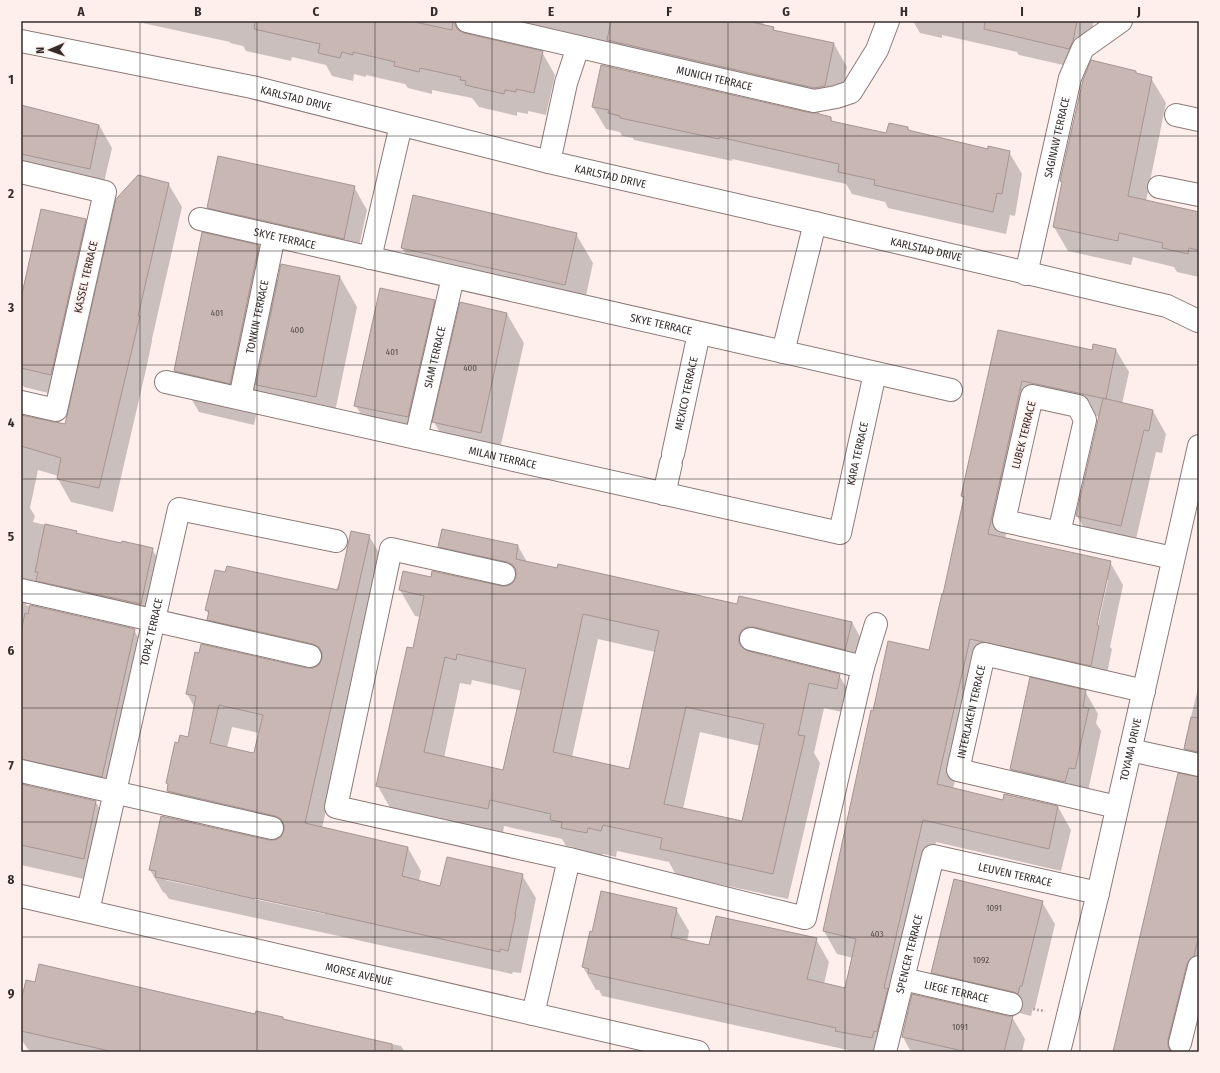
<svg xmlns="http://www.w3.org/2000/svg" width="1220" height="1073" font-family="'Fira Sans Condensed',sans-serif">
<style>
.shadow{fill:#0003;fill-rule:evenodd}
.building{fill:#c9b7b4;stroke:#a59491;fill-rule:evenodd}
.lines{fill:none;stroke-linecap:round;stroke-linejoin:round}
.minor-casing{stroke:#8c7b78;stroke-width:24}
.path{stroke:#afa3a2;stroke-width:2.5;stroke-dasharray:2 2;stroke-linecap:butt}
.minor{stroke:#fff;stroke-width:22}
.grid{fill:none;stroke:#322b2a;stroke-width:1;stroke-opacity:0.55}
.labels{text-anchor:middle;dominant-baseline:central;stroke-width:3;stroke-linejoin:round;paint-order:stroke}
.number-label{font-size:9px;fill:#584e4c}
.street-label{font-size:11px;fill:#322b2a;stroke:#feefed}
.neatline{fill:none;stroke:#322b2a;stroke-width:1.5}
.grid-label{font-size:13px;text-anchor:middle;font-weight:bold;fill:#322b2a}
</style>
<rect width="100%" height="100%" fill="#feefed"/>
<path class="shadow" d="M133 21H764L763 25 773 28 775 31 834 44 847 67 838 109 828 110 621 63 476 31 470 36 542 52 555 75 546 115 528 111V114L517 112V116L479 107 472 98 432 90V94L408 88 405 84 366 75V77L354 74 353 81 332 76 326 65 292 57 291 61 246 51 243 46 230 43V42Z
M913 21H1094L1084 63 1081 69 1019 55 1017 52 942 35V38L920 33Z
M1136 72 1138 75 1151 78 1166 103 1146 201 1199 213V277L1177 272 1174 267 1133 257 1131 265 1068 251 1054 227 1062 184 1061 181Z
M21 106 99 125 112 148 102 191 21 176Z
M593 107 819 115 831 118 833 123 887 135 908 128 910 132 988 150 1009 152 1022 174 1015 216 1010 215 1006 234 888 208 885 202 852 194 846 184 732 159V161L634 140 633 138 622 136 620 132 606 129Z
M168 183 182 207 152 339V341L147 365 113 512 71 502 58 479V476L38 470 30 508 35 516 33 522 76 532 78 535 152 549 166 573 154 628 31 601 25 605 134 630 147 653 116 800 31 782 25 786 96 802 109 825 97 882 21 865V415L66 425Z
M354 187 367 210 356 261 221 230 208 208Z
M85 220 98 243 64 397 24 387 21 383V300Z
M576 234 593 263 582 314 419 277 402 248Z
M259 246 278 281 282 265 340 277 357 307 332 426 274 414 261 392 254 425 199 412 175 371Z
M434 301 451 330 425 446 373 435 356 406Z
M507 314 524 343 497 462 451 452 434 422Z
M999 331 1093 351 1116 350 1129 372 1122 404 1153 411 1166 434 1162 453 1156 452 1134 548 1090 538 1077 516 1100 417 1035 403 1005 539 1110 562 1123 585 1110 647 1112 649 1104 688 982 661 953 789 1004 801 1005 795 1058 807 1071 830 1061 871 936 842 897 1007 890 1052H849L848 1050 602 996 599 990H596L583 967 676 909 689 931 687 942 710 947 816 939 829 962 824 984 846 989 853 958 837 954 824 931 872 712H873L930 651 944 595 965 501 962 496ZM1106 580H1108L1097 630H1095Z
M369 536 383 559 322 828 408 848 421 871 419 881 441 887 522 875 536 898 521 973 513 972 512 974 169 899 165 893 163 892 150 870 270 841H276L282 837 181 814 168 791 169 785 168 783 179 744 188 738 195 708 187 694 314 669 320 665 221 642 208 619 209 615 206 610 336 590 343 573ZM232 727 259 733 255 752 253 754 227 748ZM165 878 325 912V914L165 880Z
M439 546H518L527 562 738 605 852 622 866 648 860 675 762 653 759 655 839 675 854 701 851 714 824 708 814 753 820 763 788 899 676 875 669 862 617 851 616 857 603 854 601 859 577 853 573 847 566 846 562 839 504 826 503 834 392 811 377 785 414 649 420 617 415 616 400 590 432 578 502 587H508L511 585 454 572ZM598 639 655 652 629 770 572 757ZM472 680 522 691 504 771 444 758 460 683 471 685ZM700 732 760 746 743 822 683 809Z
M1199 684V772L1184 746Z
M1085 691 1098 714 1096 723 1101 731 1088 791 1024 792 1011 769Z
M1199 778V988L1183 1052H1114Z
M1042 902 1055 924 1035 1008H1033L1031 1016 945 995 932 972Z
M21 1006 256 1016 283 1018 284 1020 401 1046 405 1052H30L21 1039Z
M1012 1017 1025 1039 1022 1052H911L903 1037Z"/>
<path class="building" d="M255 21H410L452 30 453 21H455V25L458 30 464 33 543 51 534 93 516 89V92L505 90 504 94 465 85 466 81 460 80 461 77 420 68 419 72 394 66 395 62 353 52V55L342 52 340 58 318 53 320 44 254 29Z
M611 21H747L774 27 773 30 834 43 825 86 814 88 607 40Z
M985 21H1077L1073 41 1069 49 984 29Z
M1091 60 1136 71V73L1152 77 1128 196 1199 212V250L1189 248 1188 254 1162 248 1163 243 1119 233 1118 241 1053 227 1062 182 1060 181 1083 80Z
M601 65 811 113H819V114L831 117V121L886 133 889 123 908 127V130L988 149V146L1010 151 1002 194 997 193 993 212 874 185 875 180 838 172 839 164 719 137V139L620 118V116L608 113 609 110 592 107Z
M21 105 99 125 90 169 21 154Z
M218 156 355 186 344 239 207 208Z
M138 175 169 183 138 316H140L134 341 99 488 57 479 61 458 21 446V415L65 424 116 199Z
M413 195 577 233 565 285 401 248Z
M41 209 86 219 51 375 21 368V298Z
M202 232 259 245 230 384 174 371Z
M281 264 340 276 316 397 256 385Z
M380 288 435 300 408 417 354 406Z
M460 302 507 313 481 433 432 422Z
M998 330 1092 350 1093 344 1116 349 1106 399 1022 381 988 534 1111 561 1097 625 1099 626 1091 666 970 639 937 784 1003 800 1004 794 1058 806 1049 849 923 820 884 988 888 989 877 1032 874 1031 872 1038 835 1031 836 1028 588 973 589 969 582 967 590 931 592 932 601 891 677 908 671 937 709 945 716 916 817 938 807 979 845 988 856 939 823 931 871 710 873 711 888 641 929 650 942 594H943L964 497 961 496Z
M1103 398 1153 410 1149 431 1144 430 1121 526 1076 516Z
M45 524 77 531 76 533 121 543 122 541 153 548 141 604 36 581 38 572H35Z
M442 529 518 545 516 559 557 568 558 564 737 604 739 596 852 622 845 650 754 627H747L742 630 739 636V643L743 648 748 651 840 674 837 689 809 683 798 735 805 736 773 874 660 849 662 838 603 825 601 831 588 828 587 833 561 828 562 822 550 820 551 814 490 800 488 809 376 786 407 647 413 648 424 596 399 590 403 571 431 577 432 571 502 586H507L513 583 516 577V570L513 565 507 562 438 547ZM583 614 659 631 629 769 553 752ZM457 654 526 669 503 770 424 752 445 657 456 660ZM686 707 764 724 742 821 664 804Z
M351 531 370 535 305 823 408 847 402 876 440 886 447 857 523 874 515 914H516L508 951 500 949V952L320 912 255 898V899L180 882 155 877 156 871 149 870 161 816 269 840H275L281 837 284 830V825L281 819 275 816 167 791 168 784 166 783 175 742 178 743 180 735 188 737 196 696 186 694 195 652 199 653 201 644 307 668H313L319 665 322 658V653L319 647 313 644 207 620 209 611 205 610 215 570 225 572 227 566 338 590ZM219 705 263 715 254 752 253 753 210 743Z
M30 605 135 629 102 777 21 759V632L25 613 28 614Z
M1030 677 1086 690 1083 707 1089 708 1075 769 1069 768 1065 782 1010 769Z
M1191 717 1199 718V752L1184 749Z
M1178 773 1199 777V935L1194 956 1190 959 1187 964 1168 1040V1046L1171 1052H1113Z
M21 784 96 801 84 859 21 845Z
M954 879 1043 901 1022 986H1020L1018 994 1014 992 931 973Z
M39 964 255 1014 256 1011 283 1017V1019L392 1044V1052H114L21 1031V1001L26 980 35 982Z
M912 994 1008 1016H1013L1004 1052H967L902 1037Z"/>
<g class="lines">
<defs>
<g id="minor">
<path id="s1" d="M467 21 814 101 836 97 851 92 877 50 888 21"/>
<path id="s2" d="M21 41 252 87 549 162 815 223 1167 306 1198 321"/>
<path d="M1176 115 1199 120"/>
<path d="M549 162 566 83 578 47"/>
<path d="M21 172 105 192 56 410 21 402"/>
<path d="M1159 187 1199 195"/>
<path id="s3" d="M200 219 951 390"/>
<path d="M370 258 401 125"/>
<path id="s4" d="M1026 274 1070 78 1083 48 1121 21"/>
<path d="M783 352 815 223"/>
<path id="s5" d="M166 382 840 533 875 373"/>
<path id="s6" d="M240 398 274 236"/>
<path id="s7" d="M416 438 453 277"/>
<path id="s8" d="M673 454 699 333"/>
<path d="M664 494 671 463"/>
<path d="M1059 533 1085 420 1078 406 1032 396 1004 521 1173 558"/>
<path d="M504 574 391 549 336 807 569 859 805 918 863 667 876 624"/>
<path d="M21 590 310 656"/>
<path d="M751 639 863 667"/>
<path d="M1130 750 1199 765"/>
<path d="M21 771 272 828"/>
<path id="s9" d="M1117 807 958 770 984 654 1144 691"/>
<path id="s10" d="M21 896 698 1052"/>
<path id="s11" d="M88 911 179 509 336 541"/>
<path id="s12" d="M903 979 1011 1004"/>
<path d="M533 1014 569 859"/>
<path d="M1180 1043 1199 967"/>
<path id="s13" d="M885 1052 933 856 1098 893"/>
<path id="s14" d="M1059 1052 1098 893 1199 446"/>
</g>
</defs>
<use href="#minor" class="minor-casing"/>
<path class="path" d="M1033 1009 1045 1011"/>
<use href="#minor" class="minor"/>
</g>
<path class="grid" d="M140 21V1052M257 21V1052M375 21V1052M492 21V1052M610 21V1052M728 21V1052M845 21V1052M963 21V1052M1080 21V1052M21 136H1199M21 251H1199M21 365H1199M21 479H1199M21 594H1199M21 708H1199M21 822H1199M21 937H1199"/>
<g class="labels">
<g class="number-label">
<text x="217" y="313">401</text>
<text x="297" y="330">400</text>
<text x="392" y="352">401</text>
<text x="470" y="368">400</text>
<text x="994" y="908">1091</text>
<text x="877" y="934">403</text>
<text x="981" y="960">1092</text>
<text x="960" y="1027">1091</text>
</g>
<g class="street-label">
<text stroke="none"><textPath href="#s1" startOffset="254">MUNICH TERRACE</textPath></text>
<text stroke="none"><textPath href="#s2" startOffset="281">KARLSTAD DRIVE</textPath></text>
<text stroke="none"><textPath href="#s4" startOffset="140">SAGINAW TERRACE</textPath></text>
<text stroke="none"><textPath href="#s2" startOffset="605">KARLSTAD DRIVE</textPath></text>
<text stroke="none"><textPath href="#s3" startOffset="87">SKYE TERRACE</textPath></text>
<text stroke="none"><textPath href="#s2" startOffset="929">KARLSTAD DRIVE</textPath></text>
<text transform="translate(86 277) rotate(-77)">KASSEL TERRACE</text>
<text stroke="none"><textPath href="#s6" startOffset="83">TONKIN TERRACE</textPath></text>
<text stroke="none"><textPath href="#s3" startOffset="473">SKYE TERRACE</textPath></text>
<text stroke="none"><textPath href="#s7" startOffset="83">SIAM TERRACE</textPath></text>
<text stroke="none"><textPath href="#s8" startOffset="62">MEXICO TERRACE</textPath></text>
<text transform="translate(1024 435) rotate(-76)">LUBEK TERRACE</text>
<text stroke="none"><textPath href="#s5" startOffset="772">KARA TERRACE</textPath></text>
<text stroke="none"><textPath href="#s5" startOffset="345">MILAN TERRACE</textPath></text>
<text stroke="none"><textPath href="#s11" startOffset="286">TOPAZ TERRACE</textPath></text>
<text stroke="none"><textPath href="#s9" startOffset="223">INTERLAKEN TERRACE</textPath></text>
<text stroke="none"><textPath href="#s14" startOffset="311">TOYAMA DRIVE</textPath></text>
<text stroke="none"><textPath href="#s13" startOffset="286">LEUVEN TERRACE</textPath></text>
<text stroke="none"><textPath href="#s13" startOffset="101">SPENCER TERRACE</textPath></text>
<text stroke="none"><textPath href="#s10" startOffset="347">MORSE AVENUE</textPath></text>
<text stroke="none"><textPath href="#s12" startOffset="55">LIEGE TERRACE</textPath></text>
</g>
</g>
<rect width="1220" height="1073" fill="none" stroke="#feefed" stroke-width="44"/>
<g transform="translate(50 50) rotate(268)" stroke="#feefed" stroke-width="3" paint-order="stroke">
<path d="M0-3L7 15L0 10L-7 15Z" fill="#322b2a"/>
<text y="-6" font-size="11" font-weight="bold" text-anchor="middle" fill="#322b2a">N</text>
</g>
<rect x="22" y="22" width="1176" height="1029" class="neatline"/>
<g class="grid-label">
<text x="81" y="16">A</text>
<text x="198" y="16">B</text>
<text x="316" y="16">C</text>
<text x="434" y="16">D</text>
<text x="551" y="16">E</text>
<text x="669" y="16">F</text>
<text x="786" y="16">G</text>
<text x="904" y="16">H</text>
<text x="1022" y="16">I</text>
<text x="1139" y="16">J</text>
<text x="11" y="84">1</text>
<text x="11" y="198">2</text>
<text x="11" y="312">3</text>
<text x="11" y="427">4</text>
<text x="11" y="541">5</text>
<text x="11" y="655">6</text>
<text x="11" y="770">7</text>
<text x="11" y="884">8</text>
<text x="11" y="998">9</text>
</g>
</svg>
